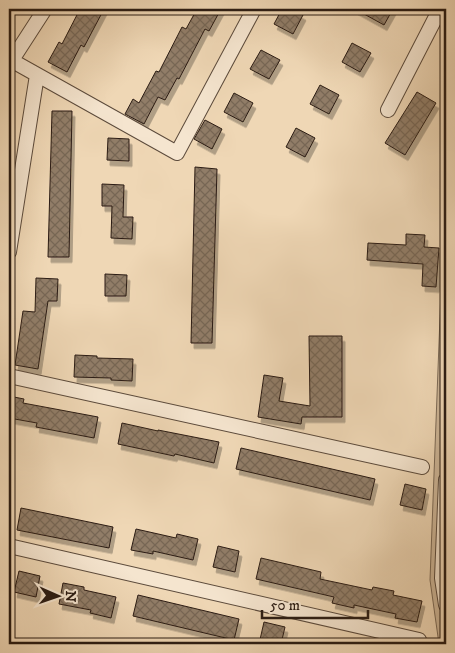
<svg xmlns="http://www.w3.org/2000/svg" width="455" height="653" font-family="'IM FELL DW Pica',serif">
<style>
.park{fill:#ceb799;stroke:#7c6a56}
.building{fill:url(#building-cross-hatch);stroke:#2b1c13;filter:url(#shadow)}
.lines{fill:none;stroke-linecap:round;stroke-linejoin:round}
.minor-casing{stroke:#5c4b3c;stroke-width:16}
.minor{stroke:#f5e5cf;stroke-width:14}
</style>
<defs>
<pattern id="building-cross-hatch" width="8" height="8" patternUnits="userSpaceOnUse" patternTransform="scale(1.25)"><rect width="8" height="8" fill="#917d67"/><path d="M0 0l8 8M0 8l8-8" fill="none" stroke="#776654"/></pattern>
<filter id="shadow"><feDropShadow dx="3" dy="5.5" stdDeviation="0" flood-color="#0004"/></filter>
</defs>
<rect width="100%" height="100%" fill="#efd7b5"/>
<filter id="stains"><feTurbulence type="fractalNoise" baseFrequency=".004" numOctaves="4"/><feColorMatrix values="0 0 0 0 .2 0 0 0 0 .09 0 0 0 0 .02 0 0 0 .5 -.17"/></filter>
<radialGradient id="worn" r=".72"><stop offset=".6" stop-color="#630" stop-opacity="0"/><stop offset="1" stop-color="#630" stop-opacity=".3"/></radialGradient>
<path class="park" d="M446 159V644H439L430 580Z"/>
<path class="building" d="M80 9H104L84 47 81 45 67 72 48 62 59 42 62 44Z
M197 9H221L209 31 205 29 179 79 177 78 165 100 158 97 144 124 125 114 133 99 139 103 156 71 159 72 182 27 186 29Z
M282 9H292L303 15 293 34 274 24Z
M355 9H393L384 25Z
M352 43 371 53 360 72 342 62Z
M261 50 280 60 269 79 250 69Z
M320 85 339 95 329 114 310 104Z
M417 92 436 103 405 155 385 143Z
M234 93 253 103 243 122 224 112Z
M52 111H72L69 257H48Z
M205 120 222 129 212 149 194 139Z
M296 128 315 138 305 157 286 147Z
M108 138 129 139V161L107 160Z
M195 167 217 169 212 343H191Z
M102 184 124 185 123 217H133L132 239 111 238 112 206H102Z
M406 234 425 235 424 247 439 248 436 287 422 286 423 264 367 260 368 243 406 245Z
M105 274 127 275 126 296H105Z
M36 278 58 279 57 301H48L38 369 15 365 23 311 35 312Z
M309 336H342V417H302L301 424 258 417 264 375 283 378 279 401 310 406Z
M75 355 97 356V358L133 359 132 381 111 380V378L74 377Z
M9 396 24 399 23 403 98 417 94 438 36 427 37 423 9 418Z
M122 423 158 431V430L219 442 214 463 175 454 174 456 118 444Z
M241 448 375 479 370 500 236 469Z
M405 484 426 489 422 510 400 505Z
M21 508 113 527 109 548 17 530Z
M136 529 176 538 177 534 198 539 193 560 153 551V554L131 550Z
M218 546 239 551 235 572 213 567Z
M261 558 321 572 320 579 372 590 373 587 394 591 393 595 422 601 417 622 395 618 396 614 354 605V608L332 603 334 597 256 579Z
M19 571 40 576 36 597 14 592Z
M63 583 84 587V590L116 597 111 618 90 613 91 610 59 604Z
M138 595 239 619 234 640 133 616Z
M264 622 285 627 281 644H259Z"/>
<g class="lines">
<defs>
<path id="minor" d="M9 59 177 153 254 9
M12 60 45 9
M388 110 440 9
M9 252 37 75
M9 376 422 467
M446 480 442 578 446 605
M9 546 419 640"/>
</defs>
<use href="#minor" class="minor-casing"/>
<use href="#minor" class="minor"/>
</g>
<rect width="455" height="653" fill="none" stroke="#efd7b5" stroke-width="30"/>
<rect x="10" y="10" width="435" height="633" fill="none" stroke="#2b1c13" stroke-width="2.5"/>
<rect x="15" y="15" width="425" height="623" fill="none" stroke="#2b1c13"/>
<g transform="translate(58 596) rotate(92)" stroke="#f5e5cf" stroke-width="4" paint-order="stroke">
<path d="M0-4L9 19L0 12L-9 19Z" fill="#2b1c13"/>
<text y="-8" font-size="14" font-weight="bold" text-anchor="middle" fill="#2b1c13">N</text>
</g>
<path d="M262 610v8h106v-8" fill="none" stroke="#2b1c13" stroke-width="2.5"/>
<text x="270" y="610" font-size="15" fill="#2b1c13" stroke="#f5e5cf" stroke-width="4" paint-order="stroke">50 m</text>
<rect width="100%" height="100%" filter="url(#stains)"/>
<rect width="100%" height="100%" fill="url(#worn)"/>
</svg>
